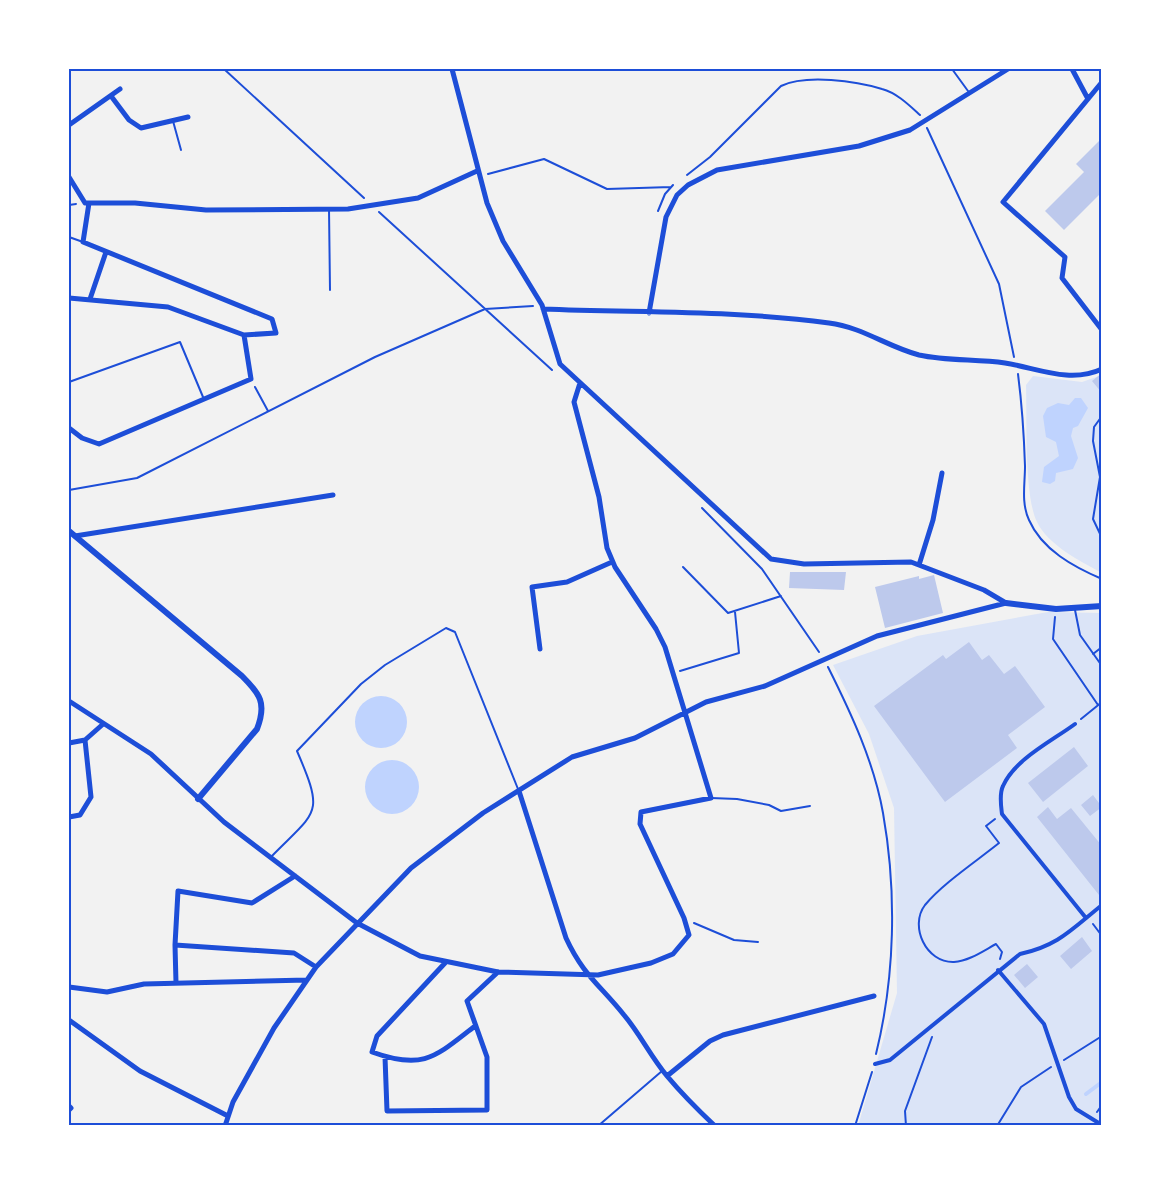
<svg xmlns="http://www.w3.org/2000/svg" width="1171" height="1195" font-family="Lato,sans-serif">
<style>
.green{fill:#dbe4f7}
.water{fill:#bfd3fe}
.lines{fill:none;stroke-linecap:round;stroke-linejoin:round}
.stream{stroke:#bfd3fe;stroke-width:4}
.building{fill:#bdc9ec}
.path{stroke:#1d4ed8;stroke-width:2}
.service{stroke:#1d4ed8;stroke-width:2}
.pedestrian{stroke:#1d4ed8;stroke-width:4}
.minor{stroke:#1d4ed8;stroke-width:5}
.tertiary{stroke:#1d4ed8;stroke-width:6}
.neatline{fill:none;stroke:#1d4ed8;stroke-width:2}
</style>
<rect width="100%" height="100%" fill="#f2f2f2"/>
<path class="green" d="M1102 375V573C1080 561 1048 545 1037 522 1024 496 1027 418 1026 385L1033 376 1082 382Z
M1048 612 1102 613V1126H858L897 993 894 808 869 734 833 665 917 636Z"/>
<path class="water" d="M1075 398H1081L1088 408 1078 426 1073 428 1071 436 1078 458 1073 469 1056 473 1055 481 1050 484 1042 482 1044 467 1059 456 1056 442 1046 437 1043 416 1047 408 1058 403 1069 405Z
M355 722a26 26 0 1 1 52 0a26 26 0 1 1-52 0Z
M365 787a27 27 0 1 1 54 0a27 27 0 1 1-54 0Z"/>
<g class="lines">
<path class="stream" d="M1086 1094 1102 1082"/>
</g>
<path class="building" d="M1099 141 1102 144V192L1064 230 1045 211 1084 172 1076 164Z
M1102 373V393L1092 381Z
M790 572H846L844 590 789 588Z
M934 575 943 613 885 628 875 587 919 576V579Z
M969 642 982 660 989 655 1004 674 1015 666 1045 707 1008 735 1017 748 945 802 874 706 943 655 946 659Z
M1074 747 1088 766 1043 802 1028 783Z
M1093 795 1102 807 1090 816 1081 805Z
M1048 807 1057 819 1071 808 1102 846V893L1099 895 1037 817Z
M1082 937 1092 951 1071 969 1060 956Z
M1027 964 1038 977 1025 988 1014 975Z"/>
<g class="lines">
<path class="path" d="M224 69 364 198
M927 128 999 284 1014 357
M488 174 544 159 607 189 671 187
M687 175 710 157 781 86C806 74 856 81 882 89 897 93 909 105 920 115
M69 205 76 204
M658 211 665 194 673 185
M379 212 552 370
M1018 374C1022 405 1024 435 1025 466 1025 484 1021 503 1029 520 1042 550 1074 567 1102 579
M255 387 268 411
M1102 416 1094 427 1093 441 1100 477 1093 519 1102 538
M69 490 137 478 375 357 485 309 533 306
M702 508 762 569 819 652
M683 567 728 613 781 596
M1055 617 1053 639 1098 705
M828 667C851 713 874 762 883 813 897 892 895 977 876 1054
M680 671 739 653 735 612
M1081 719 1102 702
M995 819 986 826 999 843C978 860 942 884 925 905 909 926 926 963 954 962 969 961 983 951 996 944L1002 952 1000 959
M694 923 734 940 758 942
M1093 924 1102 936
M1064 1060 1102 1036
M1097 1112 1102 1105
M855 1126 872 1072
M906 1126 905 1111 932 1037
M997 1126 1021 1087 1051 1067"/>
<path class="service" d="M952 69 968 91
M173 121 181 150
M329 209 330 290
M69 237 83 242
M69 382 180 342 203 397
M1075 610 1080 635 1102 666
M1093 654 1102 647
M711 798 737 799 769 805 781 811 810 806
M271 857C317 810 325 816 297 751L361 684 385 665 446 628 455 632 518 789
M598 1126 662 1071"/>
<path class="pedestrian" d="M1075 724C1052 741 1015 759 1003 786 999 794 1001 806 1002 814L1086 918
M998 970 1044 1024 1069 1097 1076 1109 1102 1125
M875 1064 890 1060 1020 954C1058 946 1072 929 1102 905"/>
<path class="minor" d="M452 69 487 203 503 241 542 305 560 364 771 559 804 564 911 562 984 590 1006 603
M1072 69 1088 99
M1102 82 1003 202 1065 257 1062 278 1102 330
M111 96 129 120 141 128 188 117
M69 125 120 89
M69 177 85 203H135L206 210 348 209 418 198 477 171
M69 298 168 307 244 335 276 333 272 319 83 242 89 203
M90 299 106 252
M543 309C638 313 735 310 829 323 862 327 888 347 919 355 946 361 976 359 1005 363 1037 368 1070 384 1102 369
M649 313 666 217 677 195 688 185 717 170 859 146 910 130 1008 69
M69 428 82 438 99 444 251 379 244 335
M75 536 333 495
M919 565 933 520 942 473
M540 649 532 587 567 582 612 562
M69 701 151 754 224 822 357 923 420 956 498 972 598 975 651 963 673 954 689 935 684 918 640 824 641 812 711 798 665 647 656 629 615 567 607 548 599 497 574 402 580 383
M69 743 85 740 102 725
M519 791 566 938C583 975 600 985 624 1015 640 1034 651 1057 667 1076 682 1094 698 1110 715 1126
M69 817 80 815 91 797 85 740
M175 945 294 953 316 967
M445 963 377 1036 372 1052C424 1071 436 1056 475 1026
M176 983 175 945 178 891 252 903 295 876
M69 987 107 992 144 984 307 980
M69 1020 140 1071 228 1116
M385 1057 387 1111 487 1110V1057L467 1001 498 972
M667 1076 710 1041 723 1035 874 996
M69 1106 71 1108 69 1110
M225 1126 233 1102 274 1028 316 967 411 868 483 813 572 757 635 738 706 702 765 686 877 636 1006 603"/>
<path class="tertiary" d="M69 531 242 676C260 694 267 703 257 729L198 799
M1006 603 1056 609 1102 606"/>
</g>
<rect width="1171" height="1195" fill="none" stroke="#ffffff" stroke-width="141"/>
<rect x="70" y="70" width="1030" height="1054" class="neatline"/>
</svg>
